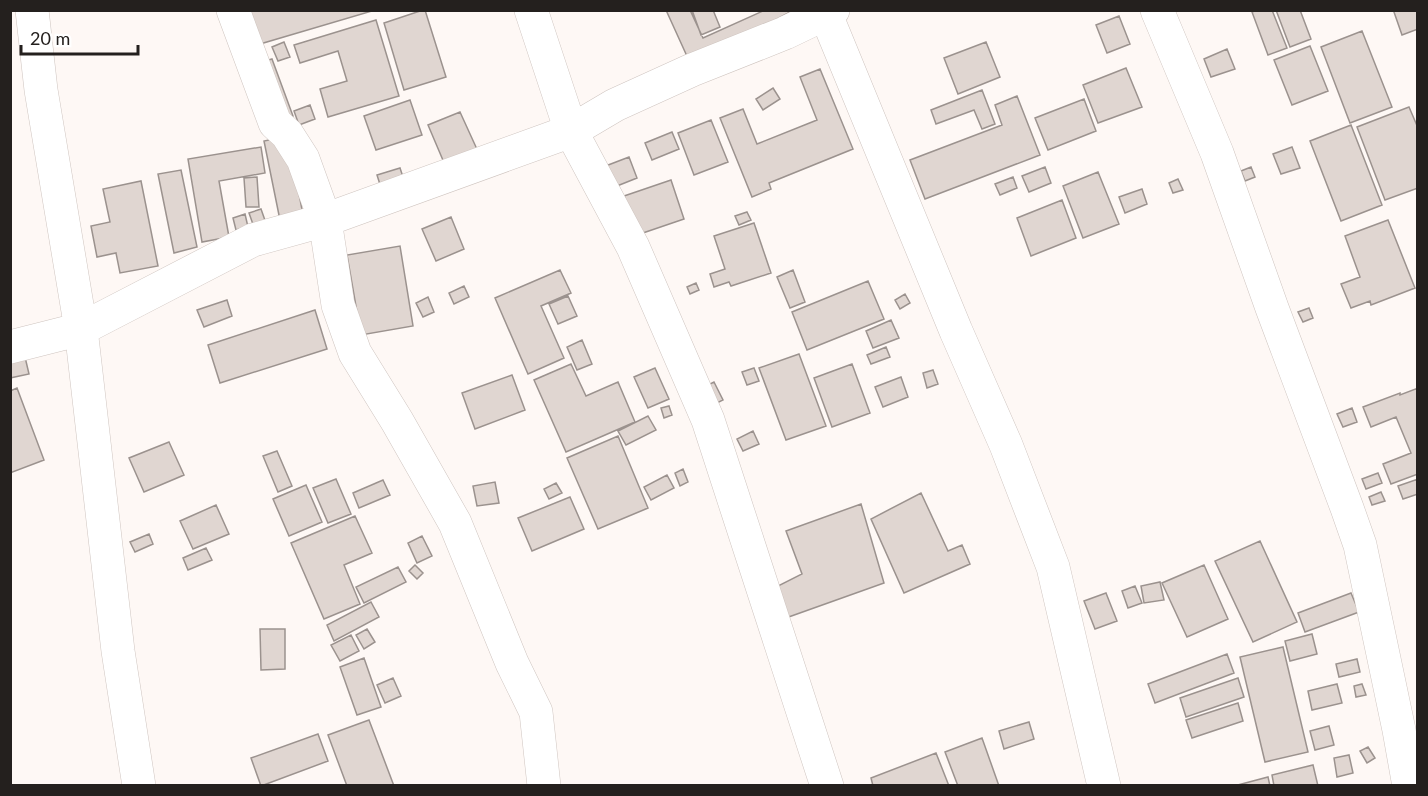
<svg xmlns="http://www.w3.org/2000/svg" width="1428" height="796" font-family="Lato,sans-serif">
<style>
.building{fill:#e0d6d1;stroke:#9b928e;stroke-width:1.5}
.lines{fill:none;stroke-linecap:round;stroke-linejoin:round}
.minor-casing{stroke:#cfc5c0;stroke-width:34}
.minor{stroke:#fff;stroke-width:33}
</style>
<rect width="100%" height="100%" fill="#fef8f5"/>
<path class="building" d="M250 10H372V11L260 44Z
M423 10H425L446 77 404 90 384 23Z
M666 10H690L703 38 765 10H794L691 65Z
M692 10H713L720 27 701 35Z
M1257 10H1272L1287 48 1268 55 1252 12Z
M1276 10H1300L1311 39 1290 47Z
M1397 10H1418V29L1402 35 1394 12Z
M1119 16 1130 44 1107 53 1096 25Z
M376 20 399 96 328 117 320 89 347 81 338 51 300 63 294 45Z
M1362 31 1392 107 1350 123 1321 47Z
M284 42 290 57 278 61 272 47Z
M986 42 1000 77 958 94 944 58Z
M1310 46 1328 91 1292 105 1274 60Z
M1227 49 1235 69 1211 77 1204 59Z
M272 59 293 116 276 122 255 64Z
M1126 68 1142 107 1098 123 1083 85Z
M820 69 853 149 769 183 771 189 752 197 720 118 743 109 757 144 817 120 800 77Z
M773 88 780 99 763 110 756 99Z
M982 90 995 124 982 129 974 110 936 124 931 110Z
M1017 96 1040 155 925 199 910 160 1002 125 995 105Z
M1084 99 1096 131 1048 150 1035 118Z
M410 100 422 135 376 150 364 116Z
M310 105 315 119 299 125 294 111Z
M1409 107 1418 128V188L1385 200 1357 127Z
M460 112 481 158 448 172 428 125Z
M711 120 728 162 694 175 678 133Z
M1351 125 1382 205 1341 221 1310 141Z
M672 132 679 149 652 160 645 143Z
M288 136 304 220 281 225 264 141Z
M261 147 265 173 219 181 229 237 202 242 188 159Z
M1292 147 1300 168 1281 174 1273 154Z
M629 157 637 178 612 188 603 167Z
M1045 167 1051 183 1029 192 1022 176Z
M1251 167 1255 177 1245 181 1241 171Z
M400 168 406 186 383 194 377 175Z
M181 170 197 247 174 253 158 174Z
M1098 172 1119 224 1083 238 1063 186Z
M257 177 259 207H246L244 178Z
M1013 177 1017 188 1000 195 995 184Z
M1178 179 1183 190 1173 193 1169 183Z
M671 180 684 219 637 235 624 196Z
M141 181 158 266 120 273 116 253 97 257 91 226 110 222 103 189Z
M1142 189 1147 204 1125 213 1119 197Z
M1062 200 1076 238 1031 256 1017 218Z
M261 209 267 226 255 230 249 213Z
M747 212 751 220 739 225 735 216Z
M245 214 248 227 236 230 233 218Z
M451 217 464 249 436 261 422 229Z
M1388 220 1415 288 1371 305 1370 301 1351 308 1341 284 1360 277 1345 236Z
M754 223 771 273 731 286 729 282 714 287 710 274 725 269 714 236Z
M400 246 413 326 361 335 347 255Z
M560 270 571 293 541 306 564 358 528 374 495 298Z
M793 270 805 302 790 308 777 277Z
M868 281 884 319 807 350 792 312Z
M696 283 699 290 690 294 687 287Z
M464 286 469 297 454 304 449 293Z
M905 294 910 303 900 309 895 300Z
M568 296 577 316 558 324 549 304Z
M428 297 434 312 423 317 416 303Z
M227 300 232 316 204 327 197 310Z
M1309 308 1313 318 1303 322 1298 312Z
M315 310 327 349 220 383 208 345Z
M891 320 899 338 873 348 866 331Z
M582 340 592 364 577 370 567 347Z
M886 347 890 357 871 364 867 355Z
M799 354 826 426 786 440 759 368Z
M25 357 29 374 10 378V360Z
M571 364 586 396 618 382 635 422 566 452 534 380Z
M852 364 870 413 832 427 814 378Z
M655 368 669 399 648 408 634 377Z
M754 368 759 381 747 385 742 372Z
M933 370 938 384 927 388 923 373Z
M512 375 525 410 475 429 462 393Z
M901 377 908 397 883 407 875 387Z
M714 382 723 400 707 408 698 390Z
M17 388 44 460 10 473V391Z
M1418 388V474L1391 484 1383 464 1411 453 1396 417 1371 427 1363 407 1400 393V395Z
M669 406 672 415 664 418 661 408Z
M1352 408 1357 422 1343 427 1337 414Z
M648 416 656 430 626 445 618 431Z
M753 431 759 444 743 451 737 439Z
M618 436 648 508 598 529 567 458Z
M169 442 184 475 144 492 129 458Z
M277 451 292 486 278 492 263 456Z
M683 469 688 482 680 486 675 473Z
M1378 473 1382 483 1366 489 1362 479Z
M667 475 674 488 651 500 644 487Z
M336 479 351 514 328 523 313 488Z
M1418 479V494L1403 499 1398 486Z
M383 480 390 495 359 508 353 493Z
M495 482 499 503 477 506 473 486Z
M556 483 562 493 549 499 544 489Z
M306 485 322 522 289 536 273 499Z
M1381 492 1385 501 1372 505 1369 497Z
M921 493 948 551 962 545 970 564 904 593 871 519Z
M570 497 584 529 532 551 518 518Z
M861 504 884 583 783 619 770 590 802 574 786 531Z
M216 505 229 534 193 549 180 521Z
M355 516 372 553 344 565 360 604 324 619 291 543Z
M149 534 153 544 135 552 130 542Z
M422 536 432 556 417 563 408 543Z
M1260 541 1297 622 1253 642 1215 561Z
M206 548 212 560 188 570 183 558Z
M415 565 423 573 417 579 409 571Z
M1204 565 1228 619 1187 637 1162 583Z
M398 567 406 582 364 603 356 587Z
M1160 582 1164 600 1144 603 1141 586Z
M1135 586 1142 603 1128 608 1122 591Z
M1106 593 1117 621 1095 629 1084 601Z
M1351 593 1359 612 1305 632 1298 613Z
M371 602 379 617 334 641 327 625Z
M260 629H285V669L261 670Z
M367 629 375 642 364 649 356 635Z
M1312 634 1317 654 1290 661 1285 641Z
M351 635 359 651 340 661 331 645Z
M1283 647 1308 752 1265 762 1240 657Z
M1227 654 1234 673 1155 703 1148 684Z
M364 658 381 707 357 715 340 667Z
M1357 659 1360 672 1339 677 1336 664Z
M393 678 401 696 385 703 377 685Z
M1238 678 1244 697 1186 717 1180 698Z
M1337 684 1342 703 1312 710 1308 691Z
M1362 684 1366 695 1356 697 1354 686Z
M1238 703 1243 721 1192 738 1186 720Z
M369 720 394 786H347L328 735Z
M1029 722 1034 739 1004 749 999 731Z
M1329 726 1334 745 1315 750 1310 731Z
M318 734 328 761 261 786 251 758Z
M982 738 999 786H958L945 752Z
M1368 747 1375 758 1367 763 1360 751Z
M936 753 949 786H873L871 778Z
M1349 755 1353 773 1337 777 1334 758Z
M1313 765 1318 786H1274L1272 775Z
M1268 777 1270 786H1234Z"/>
<g class="lines">
<defs>
<path id="minor" d="M32 10 41 90 81 329 118 651 139 786
M233 10 275 123 287 134 303 159 325 220 338 305 355 353 397 421 455 523 512 663 536 712 544 786
M531 10 571 131 633 247 708 420 827 786
M824 10 956 331 1006 445 1053 567 1104 786
M1157 10 1217 153 1272 308 1347 508 1360 545 1399 730 1409 786
M10 347 81 329 253 240 325 220 571 131 615 105 692 70 785 33 833 10"/>
</defs>
<use href="#minor" class="minor-casing"/>
<use href="#minor" class="minor"/>
</g>
<rect width="1428" height="796" fill="none" stroke="#24201e" stroke-width="24"/>
<path d="M21 45v9h117v-9" fill="none" stroke="#24201e" stroke-width="3"/>
<text x="30" y="45" font-size="18" fill="#24201e" stroke="#ffffff" stroke-width="4.5" paint-order="stroke">20 m</text>
</svg>
